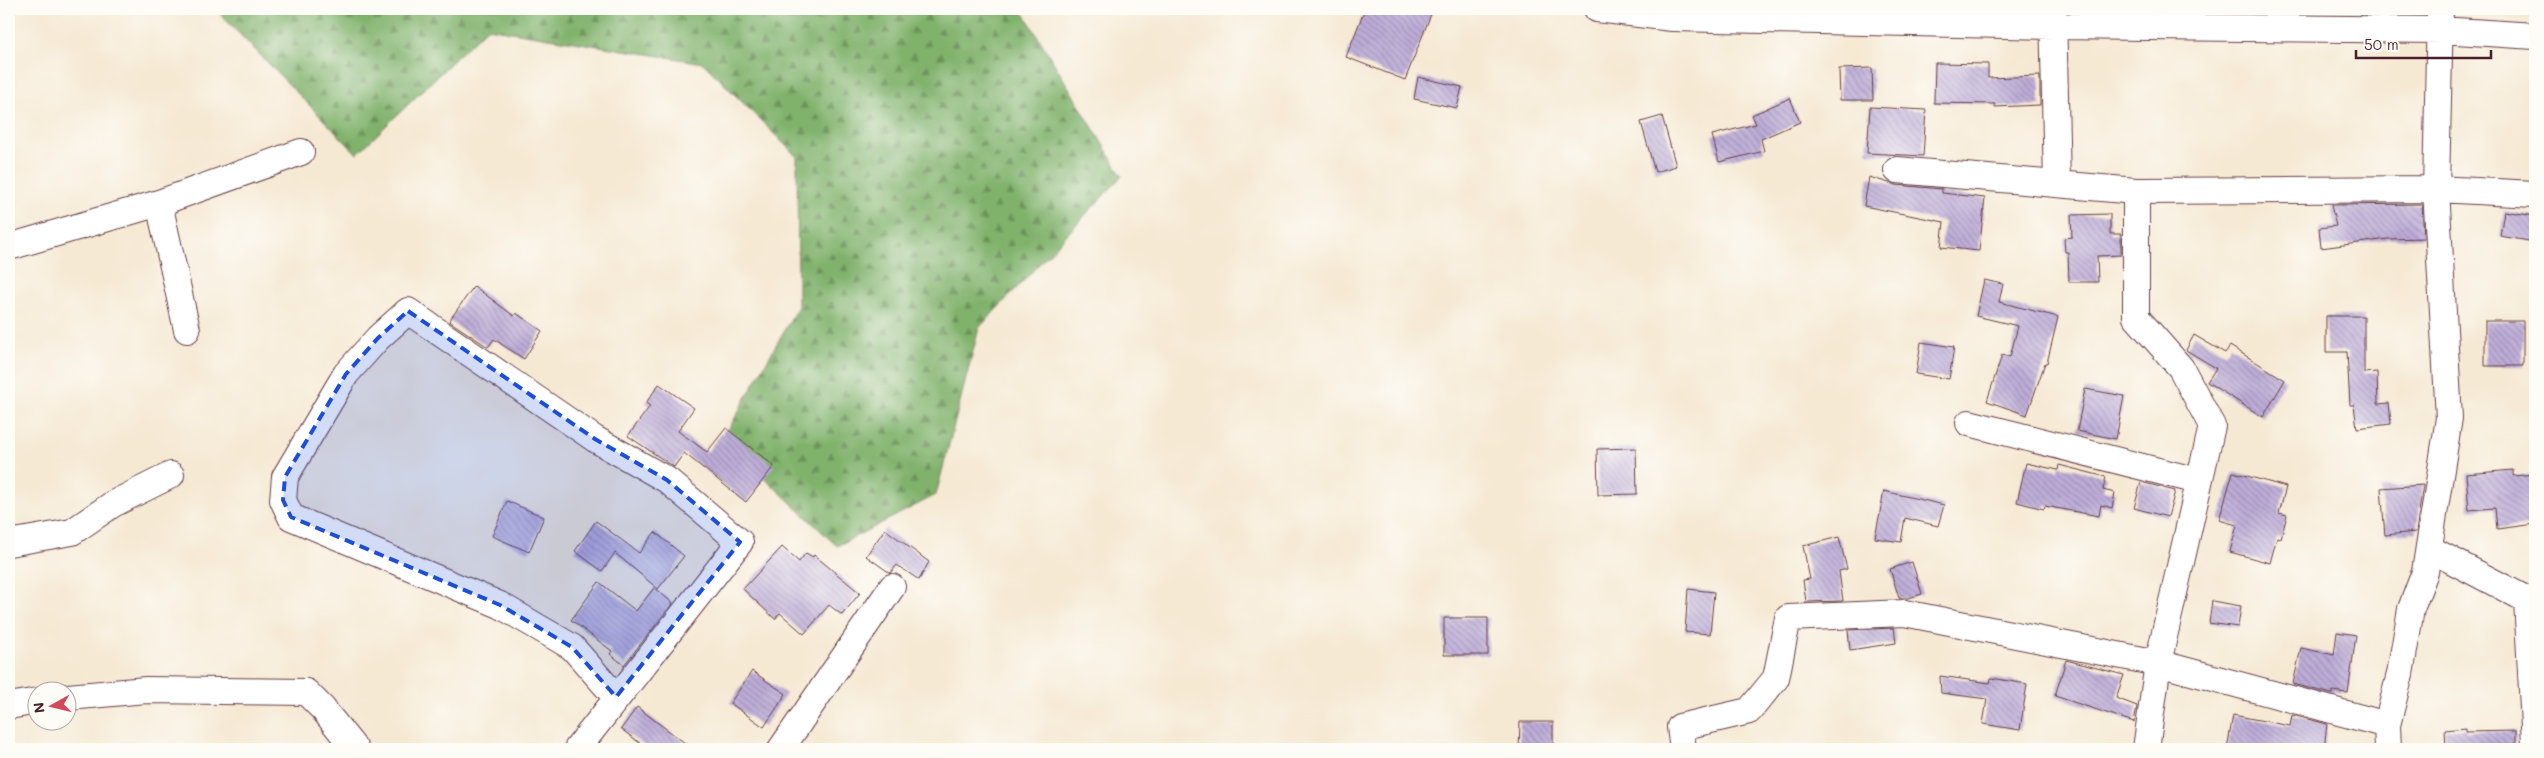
<svg xmlns="http://www.w3.org/2000/svg" width="2544" height="758" font-family="Mali,sans-serif">
<style>
.forest{fill:url(#forest-firs);stroke:#65684c}
.building{fill:url(#building-back-hatch)}
.lines{fill:none;stroke-linecap:round;stroke-linejoin:round}
.minor-casing{stroke:#643d44;stroke-width:28}
.minor{stroke:#fff;stroke-width:26}
.marked{fill:#1d4ed8;fill-opacity:0.2;stroke:#1d4ed8;stroke-width:4;stroke-dasharray:10 6;stroke-linejoin:round}
</style>
<defs>
<pattern id="forest-firs" width="22" height="20" patternUnits="userSpaceOnUse" patternTransform="scale(1.25)"><rect width="22" height="20" fill="#80b26c"/><path d="M5 1l3.5 6h-7zM16 11l3.5 6h-7z" fill="#6b9059"/></pattern>
<pattern id="building-back-hatch" width="6" height="6" patternUnits="userSpaceOnUse" patternTransform="scale(1.25)"><rect width="6" height="6" fill="#bdadd8"/><path d="M-1 5l2 2M0 0l6 6M5-1l2 2" fill="none" stroke="#9c8caf"/></pattern>
</defs>
<rect width="100%" height="100%" fill="#fdfcf7"/>
<filter id="ink" filterUnits="userSpaceOnUse"><feTurbulence type="fractalNoise" baseFrequency=".02" numOctaves="2"/><feDisplacementMap in="SourceGraphic" scale="10" xChannelSelector="R" yChannelSelector="G"/><feConvolveMatrix kernelMatrix="1 2 1 2 8 2 1 2 1" color-interpolation-filters="sRGB"/></filter>
<filter id="wash" filterUnits="userSpaceOnUse"><feTurbulence type="fractalNoise" baseFrequency=".0096" numOctaves="4" result="noise"/><feDisplacementMap in="SourceGraphic" scale="20" xChannelSelector="R" yChannelSelector="G"/><feGaussianBlur stdDeviation="1.12" result="paint"/><feColorMatrix in="noise" values="0 0 0 0 0 0 0 0 0 0 0 0 0 0 0 0 0 1.4 0 .05"/><feComposite in="paint" operator="in"/></filter>
<g filter="url(#wash)">
<rect width="100%" height="100%" fill="#f6e9d4"/>
<path class="forest" d="M215 9H1015L1025 15 1122 176 979 328 936 495 837 546 723 439 798 306 797 157 703 63 487 28 357 154Z"/>
<g id="blocks">
<path class="building" d="M1365 9H1433L1405 80 1346 57Z
M1935 63 1988 64V78L2040 76V105L1995 107V104L1934 103Z
M1872 68 1873 100H1840L1839 69Z
M1418 77 1462 87 1457 108 1414 99Z
M1790 98 1800 122 1761 139 1764 151 1719 162 1712 135 1756 124 1752 115Z
M1870 107 1926 110 1923 156 1867 153Z
M1662 116 1676 166 1655 172 1641 122Z
M1869 177 1896 185 1942 189V193L1985 198 1979 251 1941 247 1944 222 1864 206Z
M2422 204 2424 238 2388 239 2321 248 2319 228 2336 226 2331 205Z
M2504 211 2535 216V242L2500 236Z
M2110 214V234H2121V255L2097 256 2098 282H2069L2068 252H2065L2064 238 2072 237 2071 215Z
M1984 280 2003 284 1999 302 2058 317 2047 363H2045L2027 415 1987 401 2002 355 2010 357 2018 326 1976 316Z
M474 286 514 316 516 313 542 331 524 359 494 339 488 347 449 321Z
M2326 316H2364V373L2377 372 2378 404 2389 403 2391 424 2357 428 2354 405H2350L2347 352H2326Z
M2485 321H2523V366H2485Z
M2194 335 2225 353 2230 346 2285 380 2263 417 2207 382 2216 368 2186 350Z
M1921 342 1954 347 1949 379 1916 374Z
M659 384 694 408 678 431 707 452 726 428 774 466 746 502 684 453 674 467 628 436 650 406 646 403Z
M2085 389 2124 396 2116 439 2077 431Z
M1636 448 1637 494 1598 495 1597 449Z
M2026 463 2058 470 2059 465 2106 477 2103 490 2115 493 2112 508 2101 505 2099 516 2045 506 2044 509 2017 502Z
M2513 470V476L2535 474V524L2497 529 2495 508 2469 510 2466 474Z
M2233 472 2286 487 2279 513 2287 515 2281 538 2277 537 2270 563 2230 552 2237 525 2219 520Z
M2141 482 2175 491 2168 517 2134 508Z
M2423 485 2416 532 2385 535 2381 488Z
M1884 491 1944 505 1938 526 1905 518 1901 542 1875 538Z
M507 501 544 517 529 552 492 536Z
M596 521 639 553 655 532 684 556 658 589 615 553 602 571 575 551Z
M885 529 929 562 919 580 897 565 890 573 866 556Z
M1839 537 1847 569 1839 571 1843 601 1806 602 1803 580 1810 579 1803 546Z
M782 547 799 562 806 553 813 557 814 555 860 593 842 615 829 605 804 634 780 613 775 619 743 589Z
M1912 562 1922 594 1908 598H1899L1890 569Z
M599 582 636 611 654 588 673 603 624 665 610 654 612 651 571 620Z
M1688 589 1714 592 1710 634 1685 632Z
M2212 601 2241 606 2238 627 2209 623Z
M1444 618H1488V655H1444Z
M1894 628 1896 643 1850 650 1848 630Z
M2337 632 2356 635 2348 693 2332 691V694L2293 684 2301 648 2334 655Z
M2066 660 2124 675 2116 698 2137 706 2134 722 2055 696Z
M752 671 786 694 764 727 730 703Z
M1940 676 1990 683 1991 678 2027 684 2020 730 1983 724 1987 699 1941 693Z
M637 707 693 749H648L621 729Z
M2233 715 2290 726 2292 715 2327 724 2324 749H2227Z
M1520 722H1553V749H1519Z
M2466 728V732L2516 731V749H2446L2445 730Z"/>
</g>
</g>
<g filter="url(#ink)">
<use href="#blocks" fill-opacity="0" stroke="#643d44" stroke-width="1"/>
<g class="lines">
<defs>
<path id="minor" d="M1597 9 1672 18 2053 26 2440 30 2535 36
M2053 10 2057 184
M1897 170 2136 191 2436 189 2535 194
M2136 191V317L2181 368 2212 426 2158 663 2146 749
M159 203 187 330
M9 247 159 203 301 152
M1969 423 2198 481
M9 543 72 532 113 504 171 475
M2430 549 2535 604
M2527 600 2535 744
M68 697 146 690 306 692 323 709 355 749
M9 706 38 701
M577 749 740 542 667 480 595 439 408 311 378 338 346 374 285 477 283 500 291 517 500 605 572 647 616 697
M781 749 892 587
M1683 749 1680 727 1749 711 1776 678 1788 618 1904 613 2158 663 2387 725
M2388 749 2387 725 2400 674 2411 609 2425 572 2449 418 2436 189 2440 9"/>
</defs>
<use href="#minor" class="minor-casing"/>
<use href="#minor" class="minor"/>
</g>
</g>
<path class="marked" d="M408 311 595 439 667 480 740 542 616 697 572 647 500 605 291 517 283 500 285 477 346 374 378 338Z"/>
<rect width="2544" height="758" fill="none" stroke="#fdfcf7" stroke-width="30"/>
<g transform="translate(52 706) rotate(262)"><circle r="24" fill="#fdfcf7" stroke="#b5a4a5"/>
<path d="M0-4L9 19L0 12L-9 19Z" fill="#d1495b"/>
<text y="-8" font-size="14" font-weight="bold" text-anchor="middle" fill="#4a1f2b">N</text>
</g>
<path d="M2356 50v8h135v-8" fill="none" stroke="#4a1f2b" stroke-width="2.5"/>
<text x="2364" y="50" font-size="15" fill="#4a1f2b" stroke="#fdfcf7" stroke-width="4" paint-order="stroke">50 m</text>
</svg>
